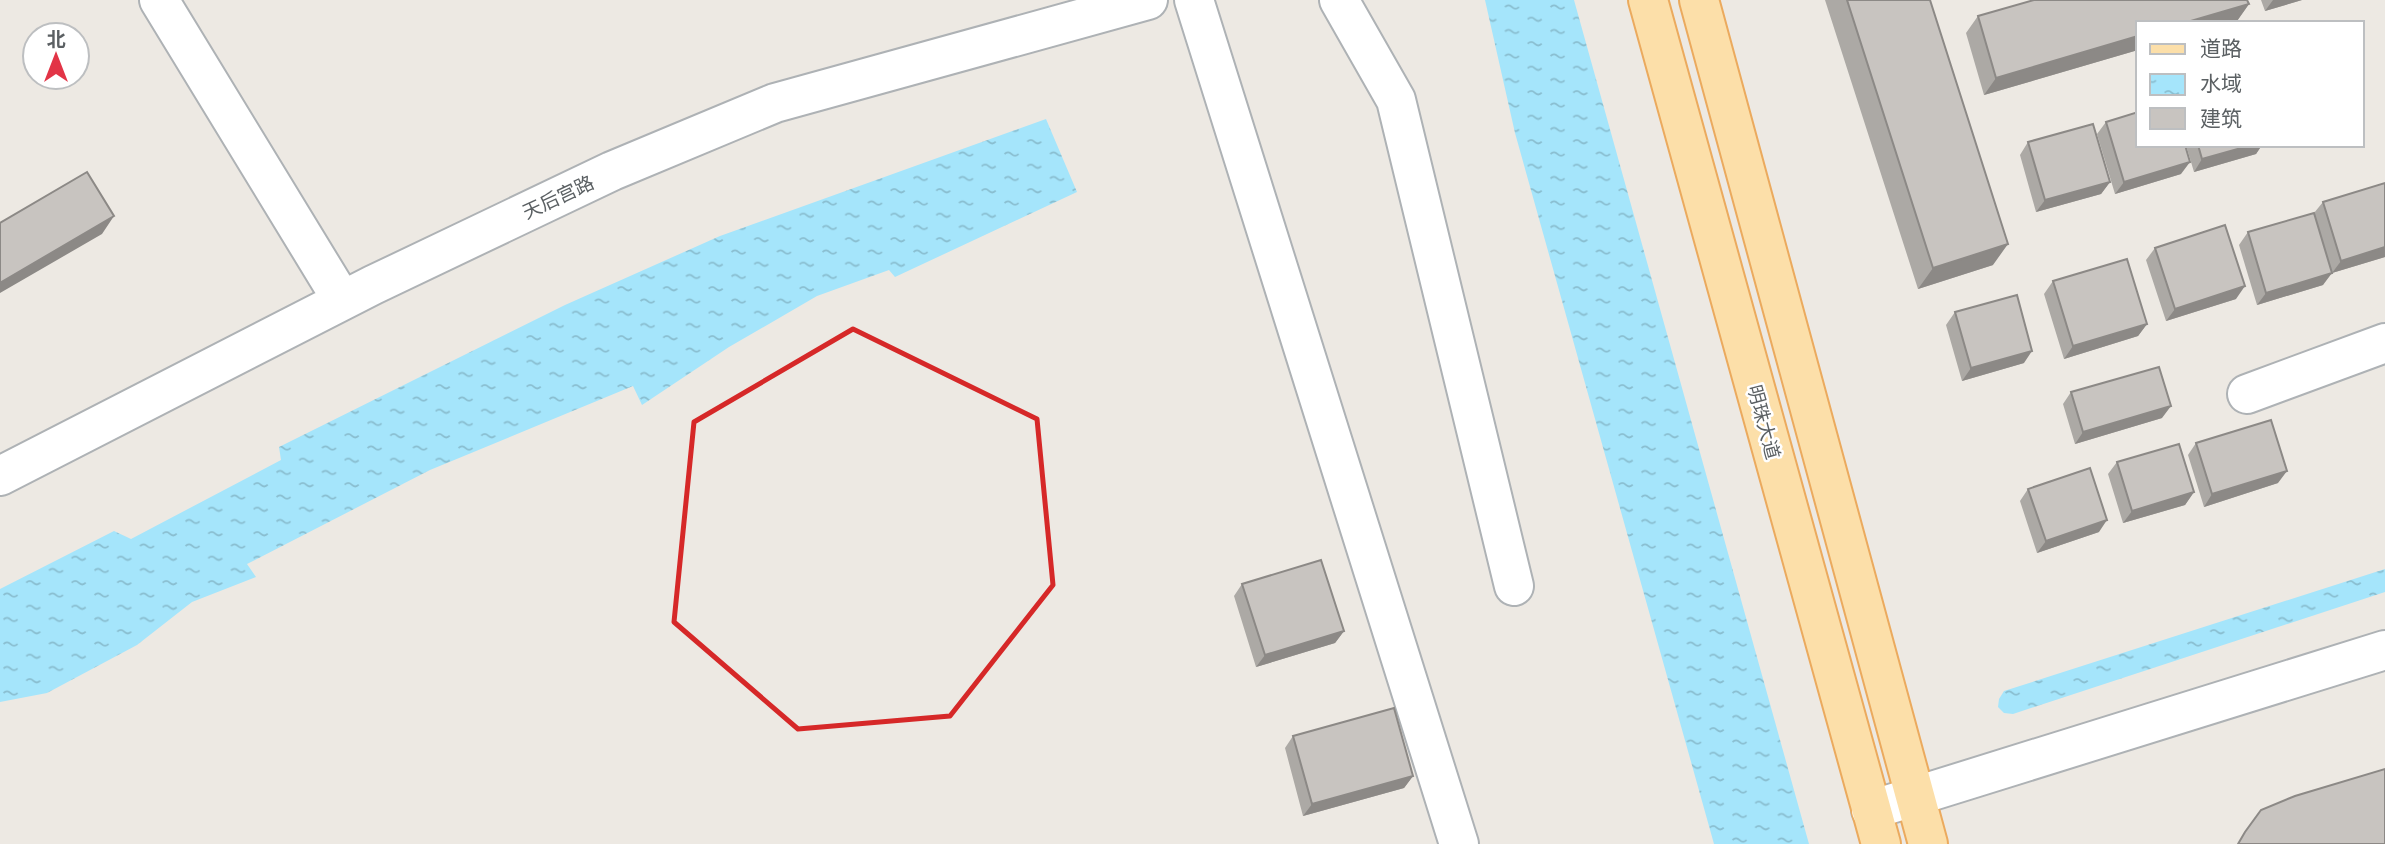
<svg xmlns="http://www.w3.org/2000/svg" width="2385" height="844" font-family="'DejaVu Sans','Noto Sans SC',sans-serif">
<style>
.water{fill:url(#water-ripples)}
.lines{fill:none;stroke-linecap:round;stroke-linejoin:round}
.minor-casing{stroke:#aeb2b5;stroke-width:42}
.major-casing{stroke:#ebaa5e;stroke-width:42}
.minor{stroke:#fff;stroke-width:38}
.major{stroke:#fcdfa9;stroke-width:38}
.wall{fill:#aca9a5}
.shaded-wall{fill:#8c8986}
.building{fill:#c8c4c0;stroke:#8c8986;stroke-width:2}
.marked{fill:none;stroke:#d62828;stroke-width:5;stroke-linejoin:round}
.labels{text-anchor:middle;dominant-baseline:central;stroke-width:5;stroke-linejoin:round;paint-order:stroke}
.street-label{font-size:19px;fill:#5b6063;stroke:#fff}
</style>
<defs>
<pattern id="water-ripples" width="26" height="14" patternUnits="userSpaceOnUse" patternTransform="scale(1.75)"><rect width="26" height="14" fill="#a5e5fb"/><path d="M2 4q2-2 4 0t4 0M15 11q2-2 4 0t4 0" fill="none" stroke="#89bdcf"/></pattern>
</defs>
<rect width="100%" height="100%" fill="#ede9e3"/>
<path class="water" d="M1485 0H1574L1809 844H1714L1515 133Z
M1046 119 1077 192 895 277 889 270 817 296 729 347 642 405 633 386 430 470 247 564 256 577 192 602 137 645 47 693 0 702V589L114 531 131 539 281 460 279 447 565 305 720 236Z
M2385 569V592L2013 714 2004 713 1998 707 1999 699 2004 691Z"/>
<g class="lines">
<defs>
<path id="minor" d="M159 0 342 300
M1194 0 1459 844
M1339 0 1396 100 1514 586
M2247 394 2385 343
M0 476 373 285 612 171 775 103 1148 0
M1871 810 2385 650"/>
<path id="major" d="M1648 0 1881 844
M1699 0 1928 844"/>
</defs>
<use href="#minor" class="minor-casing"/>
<use href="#major" class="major-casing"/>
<use href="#minor" class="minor"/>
<use href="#major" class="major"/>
</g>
<path class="wall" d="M1825 0H1930L1993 265 1918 289Z
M2261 0H2302L2265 11Z
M2249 4 2237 21 1984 95 1966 33 1978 16Z
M2106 122 2181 174 2115 194 2097 134Z
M2028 142 2110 182 2101 194 2036 212 2020 155Z
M2186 145H2262L2256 154 2194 172Z
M2385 183V257L2332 273 2329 262 2323 285 2257 305 2239 245 2248 232 2314 213 2323 202Z
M2155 248 2236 299 2166 321 2146 260Z
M2053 281 2147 324 2138 336 2064 359 2044 294Z
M1955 312 2024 363 1962 381 1946 325Z
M2071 392 2162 418 2075 444 2063 404Z
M2196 443 2278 483 2204 507 2188 455Z
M2117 462 2194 492 2185 505 2123 523 2108 474Z
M2028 489 2099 532 2037 553 2020 501Z
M1242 584 1344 631 1335 643 1256 667 1234 596Z
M1293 736 1413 776 1404 788 1303 816 1285 748Z"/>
<path class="shaded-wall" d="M2273 0H2302L2265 11Z
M2249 4 2237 21 2231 23H2184Z
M2138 36V50L1984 95 1996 78Z
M2252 145H2262L2256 154 2194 172 2202 159Z
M2190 162 2181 174 2115 194 2124 182Z
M2110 182 2101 194 2036 212 2045 200Z
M114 216 102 234 0 293V283Z
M2008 244 1993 265 1918 289 1933 268Z
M2385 247V257L2332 273 2341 261Z
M2332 273 2323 285 2257 305 2266 293Z
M2245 286 2236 299 2166 321 2175 309Z
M2147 324 2138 336 2064 359 2073 346Z
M2032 351 2024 363 1962 381 1971 368Z
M2171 406 2162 418 2075 444 2083 432Z
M2287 471 2278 483 2204 507 2212 494Z
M2194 492 2185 505 2123 523 2132 511Z
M2107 520 2099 532 2037 553 2046 541Z
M1344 631 1335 643 1256 667 1265 655Z
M1413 776 1404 788 1303 816 1312 804Z"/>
<path class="building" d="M1847 0H1930L2008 244 1933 268Z
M2034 0H2247L2249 4 2184 23H2138V36L1996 78 1978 16Z
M2138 112V145H2185L2190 162 2124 182 2106 122Z
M2093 124 2110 182 2045 200 2028 142Z
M2198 145H2252L2202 159Z
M87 172 114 216 0 283V223Z
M2385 183V247L2341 261 2323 202Z
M2314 213 2332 273 2266 293 2248 232Z
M2225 225 2245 286 2175 309 2155 248Z
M2127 259 2147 324 2073 346 2053 281Z
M2017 295 2032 351 1971 368 1955 312Z
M2159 367 2171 406 2083 432 2071 392Z
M2271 420 2287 471 2212 494 2196 443Z
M2179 444 2194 492 2132 511 2117 462Z
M2090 468 2107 520 2046 541 2028 489Z
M1321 560 1344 631 1265 655 1242 584Z
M1394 708 1413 776 1312 804 1293 736Z
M2385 769V844H2238L2245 832 2261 810 2295 796Z"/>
<path class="marked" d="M853 329 1037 419 1053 585 950 716 798 729 674 622 694 422Z"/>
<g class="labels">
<g class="street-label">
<text transform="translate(558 197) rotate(-25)">天后宫路</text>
<text transform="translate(1764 422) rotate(75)">明珠大道</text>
</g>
</g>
<rect x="2136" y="21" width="228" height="126" fill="#ffffff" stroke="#bdbfc1" stroke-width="2"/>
<rect x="2150" y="44" width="35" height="10" fill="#fcdfa9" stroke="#bdbfc1" stroke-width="2"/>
<text x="2200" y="56" font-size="21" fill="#5b6063">道路</text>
<rect x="2150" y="74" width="35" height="21" fill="url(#water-ripples)" stroke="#bdbfc1" stroke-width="2"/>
<text x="2200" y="91" font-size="21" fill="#5b6063">水域</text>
<rect x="2150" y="108" width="35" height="21" fill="#c8c4c0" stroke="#bdbfc1" stroke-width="2"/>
<text x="2200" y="126" font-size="21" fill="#5b6063">建筑</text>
<g transform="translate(56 56)"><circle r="33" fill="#ffffff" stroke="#bdbfc1" stroke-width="2"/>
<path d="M0-5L12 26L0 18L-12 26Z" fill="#e23446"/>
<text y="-10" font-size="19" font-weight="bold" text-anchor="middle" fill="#5b6063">北</text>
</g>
</svg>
